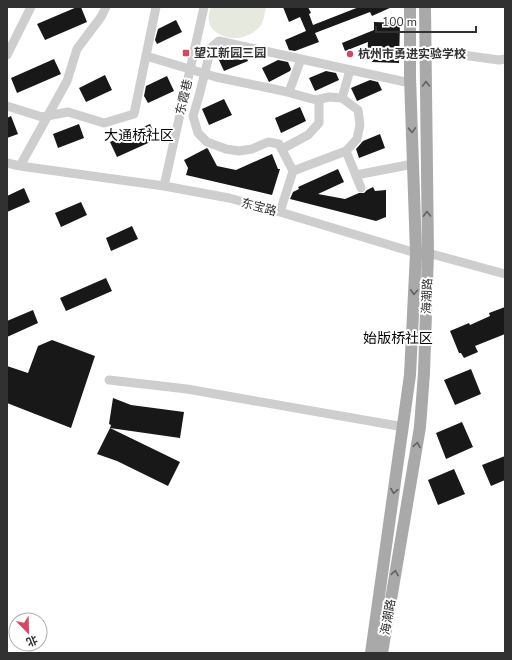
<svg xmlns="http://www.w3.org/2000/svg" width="512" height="660" font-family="'Nunito Sans','Noto Sans SC',sans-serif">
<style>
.green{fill:#e5e9de}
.building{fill:#181818}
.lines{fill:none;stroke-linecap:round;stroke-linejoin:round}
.minor{stroke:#cecece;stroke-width:9}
.major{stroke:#a9a9a9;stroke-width:12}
.oneway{stroke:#616161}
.poi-dot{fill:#d24963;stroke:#fff;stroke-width:1.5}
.labels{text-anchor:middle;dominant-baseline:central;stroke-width:4;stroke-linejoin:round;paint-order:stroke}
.poi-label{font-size:12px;font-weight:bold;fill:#313131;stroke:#fff;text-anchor:start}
.street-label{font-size:12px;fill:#313131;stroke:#fff}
.quarter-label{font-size:14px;fill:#000;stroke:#fff}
</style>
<rect width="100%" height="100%" fill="#fff"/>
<path class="green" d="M211 7H266C265 12 264 20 261 25 256 32 246 37 237 38 227 39 211 33 209 22 208 17 209 12 211 7Z"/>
<path class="building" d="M77 7H81L87 22 45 40 37 24Z
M283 7H308L311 13 309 14 313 25 359 7H392L372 16 370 12 315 33 319 42 295 51 289 50 285 40 306 31 300 17 289 22Z
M176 20 182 32 157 44 155 40 158 29Z
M374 22 400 23 399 63 372 62V55H367L368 42 345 51 342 43 374 30Z
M235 51 245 53 248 61 224 71 218 58Z
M54 59 61 74 17 93 11 78Z
M278 60 288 62 291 69 290 71 269 82 262 68Z
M326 71 336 73 339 80 315 91 309 78Z
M105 75 112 90 86 102 79 88Z
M167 76 174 91 148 103 144 96 146 86Z
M370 80 378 82 382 90 357 101 351 88Z
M224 99 232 115 209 125 202 109Z
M300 107 306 121 281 133 275 118Z
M11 116 18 134 7 138V118Z
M79 124 84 138 58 148 53 134Z
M150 124 157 139 117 157 110 142Z
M380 134 385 148 359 158 356 149 363 141Z
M207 148 208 149 217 166 236 170 272 154 278 169H280L272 195 186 175 188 168 184 160Z
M338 169 344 182 318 194 345 199 359 193H364L367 190 373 187 375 191 386 190V217L376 221 290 199 293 192 299 189 298 187Z
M24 188 30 202 7 212V196Z
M81 202 87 215 61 227 55 213Z
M132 226 138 239 111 251 106 238Z
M106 278 112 291 66 311 60 298Z
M505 307V334L475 346 478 352 464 358 461 353H459L450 331 469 323 470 325 490 316 489 313Z
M33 310 38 323 7 337V321Z
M52 340 95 356 71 428 7 403V366L28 373 38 346Z
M471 369 481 394 455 405 444 380Z
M113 398 131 405 184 412 180 438 110 428 111 425 109 424Z
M462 422 473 447 446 459 436 433Z
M110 428 180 462 168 486 117 461 97 454Z
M505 456V480L491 486 482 465Z
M454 469 465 494 438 505 428 480Z"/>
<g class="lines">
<path class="minor" d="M440 52 499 60 505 59
M7 55 31 7
M146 56 216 77 283 91 316 100 329 97 342 98 358 110 360 125 357 139 346 151 293 171 280 212
M289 92 301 59
M342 98 350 70
M7 106 42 117 68 112 104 123 134 114 156 7
M282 149 308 135 319 123V99
M346 151 361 188
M7 163 20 166 164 186 229 198 280 212 416 253H428L505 274
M20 166 67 81 77 49 101 17 106 7
M293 171 279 144 268 142 252 149 239 151 226 149 207 142 198 133 193 116 199 96 211 48 219 41 410 83
M356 175 413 164
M164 186 204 7
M109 380 187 389 404 427"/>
<path class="major" d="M371 653 410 375 416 253 410 77V7
M382 653 420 427 424 373 428 253 425 7"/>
</g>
<defs><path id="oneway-chevron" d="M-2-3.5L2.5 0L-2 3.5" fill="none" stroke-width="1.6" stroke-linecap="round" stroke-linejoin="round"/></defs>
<g class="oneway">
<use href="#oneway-chevron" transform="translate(426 84) rotate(-91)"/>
<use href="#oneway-chevron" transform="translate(412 130) rotate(88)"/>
<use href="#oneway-chevron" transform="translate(427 214) rotate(-91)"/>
<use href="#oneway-chevron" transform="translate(414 292) rotate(93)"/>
<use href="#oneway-chevron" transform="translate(417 445) rotate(-81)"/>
<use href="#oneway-chevron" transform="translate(394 491) rotate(99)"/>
<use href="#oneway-chevron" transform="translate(395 573) rotate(-80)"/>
</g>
<g class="poi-dot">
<rect x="182" y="49" width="8" height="8" rx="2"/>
<circle cx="350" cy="54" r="4"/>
</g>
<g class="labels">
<g class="poi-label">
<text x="194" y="53">望江新园三园</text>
<text x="358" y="54">杭州市勇进实验学校</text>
</g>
<g class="street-label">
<text transform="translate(184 97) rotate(-77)">东霞巷</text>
<text transform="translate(259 207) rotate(15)">东宝路</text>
<text transform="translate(427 296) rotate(-88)">海潮路</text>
<text transform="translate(388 617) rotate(-80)">海潮路</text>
</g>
<g class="quarter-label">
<text x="139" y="135">大通桥社区</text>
<text x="398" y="338">始版桥社区</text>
</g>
</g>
<rect width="512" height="660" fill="none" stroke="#313131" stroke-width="16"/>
<g transform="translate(28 632) rotate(157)"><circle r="19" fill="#ffffff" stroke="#adadad"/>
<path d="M0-3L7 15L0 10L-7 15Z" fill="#d24963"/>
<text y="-6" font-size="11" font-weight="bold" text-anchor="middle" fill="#313131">北</text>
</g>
<path d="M376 26v6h100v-6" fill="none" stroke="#313131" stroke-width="2"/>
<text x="382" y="26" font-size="12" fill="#313131" stroke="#ffffff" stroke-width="3" paint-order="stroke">100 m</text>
</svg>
